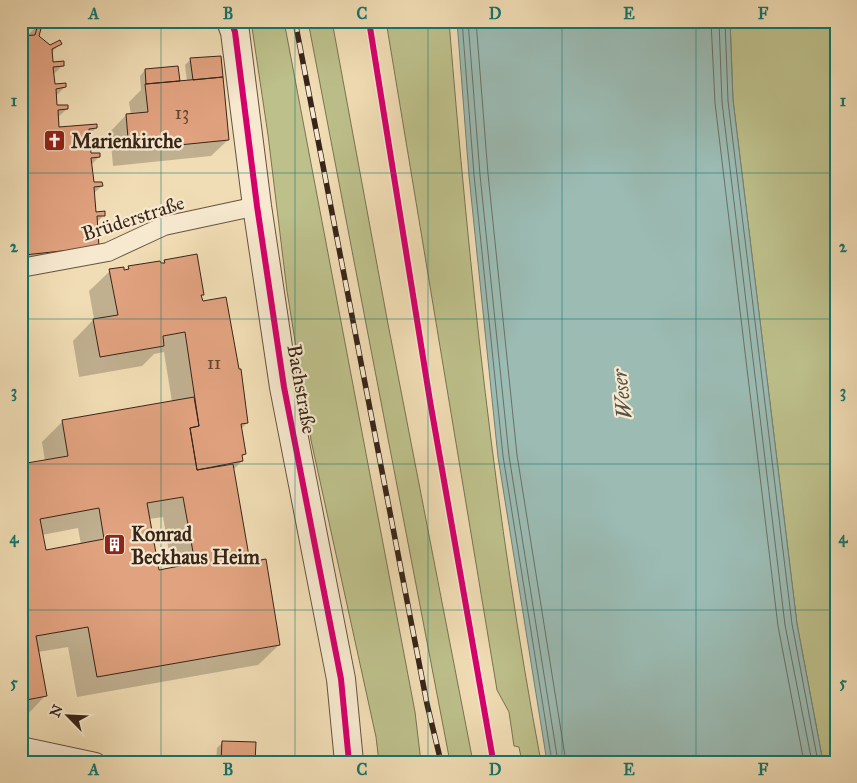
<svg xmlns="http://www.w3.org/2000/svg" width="857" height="783" font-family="'IM FELL Great Primer',serif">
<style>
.green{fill:#bdc08b;stroke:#7b7252}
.water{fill:#9bbbb3;stroke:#747f75}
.shadow{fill:#0003;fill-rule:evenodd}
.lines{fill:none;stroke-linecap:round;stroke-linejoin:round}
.shore{stroke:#6a7066;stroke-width:1}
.building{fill:#e1a27f;stroke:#392419;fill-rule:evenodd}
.lane-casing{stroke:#675240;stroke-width:20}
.street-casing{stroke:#675240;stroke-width:30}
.lane{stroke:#f6e9cf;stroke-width:18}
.street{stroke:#f6e9cf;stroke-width:28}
.rail-casing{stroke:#392419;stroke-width:5.5}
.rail{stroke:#f6e9cf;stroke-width:4;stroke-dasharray:11;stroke-linecap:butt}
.cycleway-casing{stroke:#f6e9cf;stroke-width:9}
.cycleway{stroke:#d6006c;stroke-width:6}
.grid{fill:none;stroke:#0f766e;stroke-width:1;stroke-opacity:0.55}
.labels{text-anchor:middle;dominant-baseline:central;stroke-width:4.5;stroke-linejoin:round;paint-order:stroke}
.number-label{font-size:18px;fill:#634432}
.poi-label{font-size:20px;font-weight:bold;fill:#392419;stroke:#f6e9cf;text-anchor:start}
.street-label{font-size:20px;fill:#392419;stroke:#f6e9cf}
.water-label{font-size:21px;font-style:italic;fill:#565147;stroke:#f6e9cf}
.neatline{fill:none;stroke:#0f766e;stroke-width:2}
.grid-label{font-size:16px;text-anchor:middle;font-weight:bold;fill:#0f766e}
</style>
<rect width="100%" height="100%" fill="#f1ddb5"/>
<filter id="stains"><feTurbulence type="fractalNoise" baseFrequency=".004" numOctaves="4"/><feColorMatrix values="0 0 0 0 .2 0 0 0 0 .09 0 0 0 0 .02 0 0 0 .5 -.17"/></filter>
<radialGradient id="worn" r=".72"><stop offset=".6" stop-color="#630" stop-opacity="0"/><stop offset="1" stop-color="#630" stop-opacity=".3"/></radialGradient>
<path class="green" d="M251 21H284L415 712 421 762H379L376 737 311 440 287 291 268 135Z
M308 21H332L388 324 473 762H450Z
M386 21H449C469 269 495 517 541 762H522L519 747 514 746 509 712 497 690Z
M730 21H836V762H823L797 624 733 100Z"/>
<path class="water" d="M457 21H730L733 100 797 624 823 762H547L498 457 469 176Z"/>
<path class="shadow" d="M38 25V37L50 47 60 44 51 53 52 64 63 65 53 75 54 85 65 87 55 97 56 107 67 109 57 118 58 128H96L88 136 89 155 99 157 91 165 92 184 102 186 93 194 95 213 104 215 96 223 98 246 77 267 21 273V37L27 36Z
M191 59 228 140 211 156 113 166 110 132 126 115H131L129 102 141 90 140 76 145 70 179 82 187 81 185 65Z
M165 261 203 294 200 297 247 423 241 429 245 454 241 457 242 461 233 470 249 563 279 645 258 665 77 697 68 647 38 652 45 696 25 717H21V465L45 461 42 442 63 421 172 402 164 352 154 354 142 366 79 377 73 341 94 319 89 291 110 271H126L129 267 162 265ZM163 517 172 569 158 571 149 519ZM78 528 81 545 45 551 42 535Z
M223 742 254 762H216L217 748Z"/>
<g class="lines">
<path class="shore" d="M462 21 474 175 503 456 552 762
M468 21 480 175 509 456 558 762
M476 21 488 174 517 455 566 762
M711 21 715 103 778 626 804 762
M719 21 722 102 785 625 812 762
M725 21 728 101 792 624 818 762"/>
</g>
<path class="building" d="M38 24 42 25 39 36 50 45 60 40 62 44 52 49 53 62 64 61V66L53 67 55 84 66 83V87L56 89 57 105H68V109L58 110 59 127 97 124V128L89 129 91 153H100V157L91 158 94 182H102L103 186 94 187 96 212 105 211V216H97L99 247 24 255 21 228V36L35 35Z
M221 56 223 77 193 80 190 58Z
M178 66 180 81 146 84 145 69Z
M223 77 229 140 129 150 126 114 148 112 145 84Z
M197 254 204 295H201L203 301 226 297 239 369H241L248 423 241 424 246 454 242 455 243 461 197 470 190 428 199 426 185 332 163 336 164 346 100 357 93 319 118 315 109 269 124 267V270L129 269 128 266 160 261 161 263H165L164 260Z
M21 370 27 400 21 401Z
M194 397 199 426 190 428 197 470 233 464 250 562 266 559 280 645 97 677 88 627 36 636 47 696 21 701V464L68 456 62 420ZM183 497 195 563 159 570 147 503ZM99 508 104 539 46 550 40 519Z
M222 741 256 742 255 762H221Z"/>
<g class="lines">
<defs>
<path id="lane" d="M21 268 108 252 164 226 257 206
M21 746 96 762"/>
<path id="street" d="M231 21 235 32 257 206 284 387 341 679 349 762"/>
</defs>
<use href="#lane" class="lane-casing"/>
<use href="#street" class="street-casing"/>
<use href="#lane" class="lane"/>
<use href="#street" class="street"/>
<defs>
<path id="rail" d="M295 21 427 704 441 762"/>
</defs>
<use href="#rail" class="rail-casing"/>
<use href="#rail" class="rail"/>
<defs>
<path id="cycleway" d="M231 21 235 32 257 206 284 387 341 679 349 762
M369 21 430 401 492 754 491 762"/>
</defs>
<use href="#cycleway" class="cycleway-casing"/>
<use href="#cycleway" class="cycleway"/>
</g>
<path class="grid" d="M161 21V762M295 21V762M428 21V762M562 21V762M696 21V762M21 173H836M21 319H836M21 464H836M21 610H836"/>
<defs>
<symbol id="church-square" viewBox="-11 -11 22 22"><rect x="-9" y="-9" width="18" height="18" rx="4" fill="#8f2418" stroke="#f6e9cf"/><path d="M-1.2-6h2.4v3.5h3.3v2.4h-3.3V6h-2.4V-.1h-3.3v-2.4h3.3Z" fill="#fff"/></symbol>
<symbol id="building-square" viewBox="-11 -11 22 22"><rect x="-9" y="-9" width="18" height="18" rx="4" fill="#8f2418" stroke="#f6e9cf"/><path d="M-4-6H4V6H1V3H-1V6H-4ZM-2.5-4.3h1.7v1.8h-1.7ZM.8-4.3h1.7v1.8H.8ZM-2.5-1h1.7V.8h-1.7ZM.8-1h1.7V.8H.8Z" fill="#fff"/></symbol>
</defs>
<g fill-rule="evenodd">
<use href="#church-square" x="42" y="128" width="25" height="25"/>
<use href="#building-square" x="102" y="532" width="25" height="25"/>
</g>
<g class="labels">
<g class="number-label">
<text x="182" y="113">13</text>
<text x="214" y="363">11</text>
</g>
<g class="poi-label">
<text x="71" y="141">Marienkirche</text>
<text x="131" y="534">Konrad<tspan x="131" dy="23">Beckhaus Heim</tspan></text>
</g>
<g class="street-label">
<text transform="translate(133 218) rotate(-18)">Brüderstraße</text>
<text transform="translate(302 389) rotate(80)">Bachstraße</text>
</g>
<g class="water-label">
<text transform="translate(622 394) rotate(-97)">Weser</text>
</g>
</g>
<rect width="857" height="783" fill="none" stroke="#f1ddb5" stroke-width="55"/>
<g transform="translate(68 716) rotate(294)" stroke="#f6e9cf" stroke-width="4" paint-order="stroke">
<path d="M0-4L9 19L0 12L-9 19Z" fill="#392419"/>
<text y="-8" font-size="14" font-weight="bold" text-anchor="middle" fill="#392419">N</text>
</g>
<rect x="28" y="28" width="802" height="728" class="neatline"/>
<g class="grid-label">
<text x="94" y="19">A</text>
<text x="228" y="19">B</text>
<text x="362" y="19">C</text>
<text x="495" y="19">D</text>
<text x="629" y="19">E</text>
<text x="763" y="19">F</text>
<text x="14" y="106">1</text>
<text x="843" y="106">1</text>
<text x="14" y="252">2</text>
<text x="843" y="252">2</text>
<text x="14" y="397">3</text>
<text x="843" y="397">3</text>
<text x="14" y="543">4</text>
<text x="843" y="543">4</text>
<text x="14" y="688">5</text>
<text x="843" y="688">5</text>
<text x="94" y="775">A</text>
<text x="228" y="775">B</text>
<text x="362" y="775">C</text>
<text x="495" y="775">D</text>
<text x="629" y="775">E</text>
<text x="763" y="775">F</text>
</g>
<rect width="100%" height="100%" filter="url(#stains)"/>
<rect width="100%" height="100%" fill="url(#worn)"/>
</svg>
